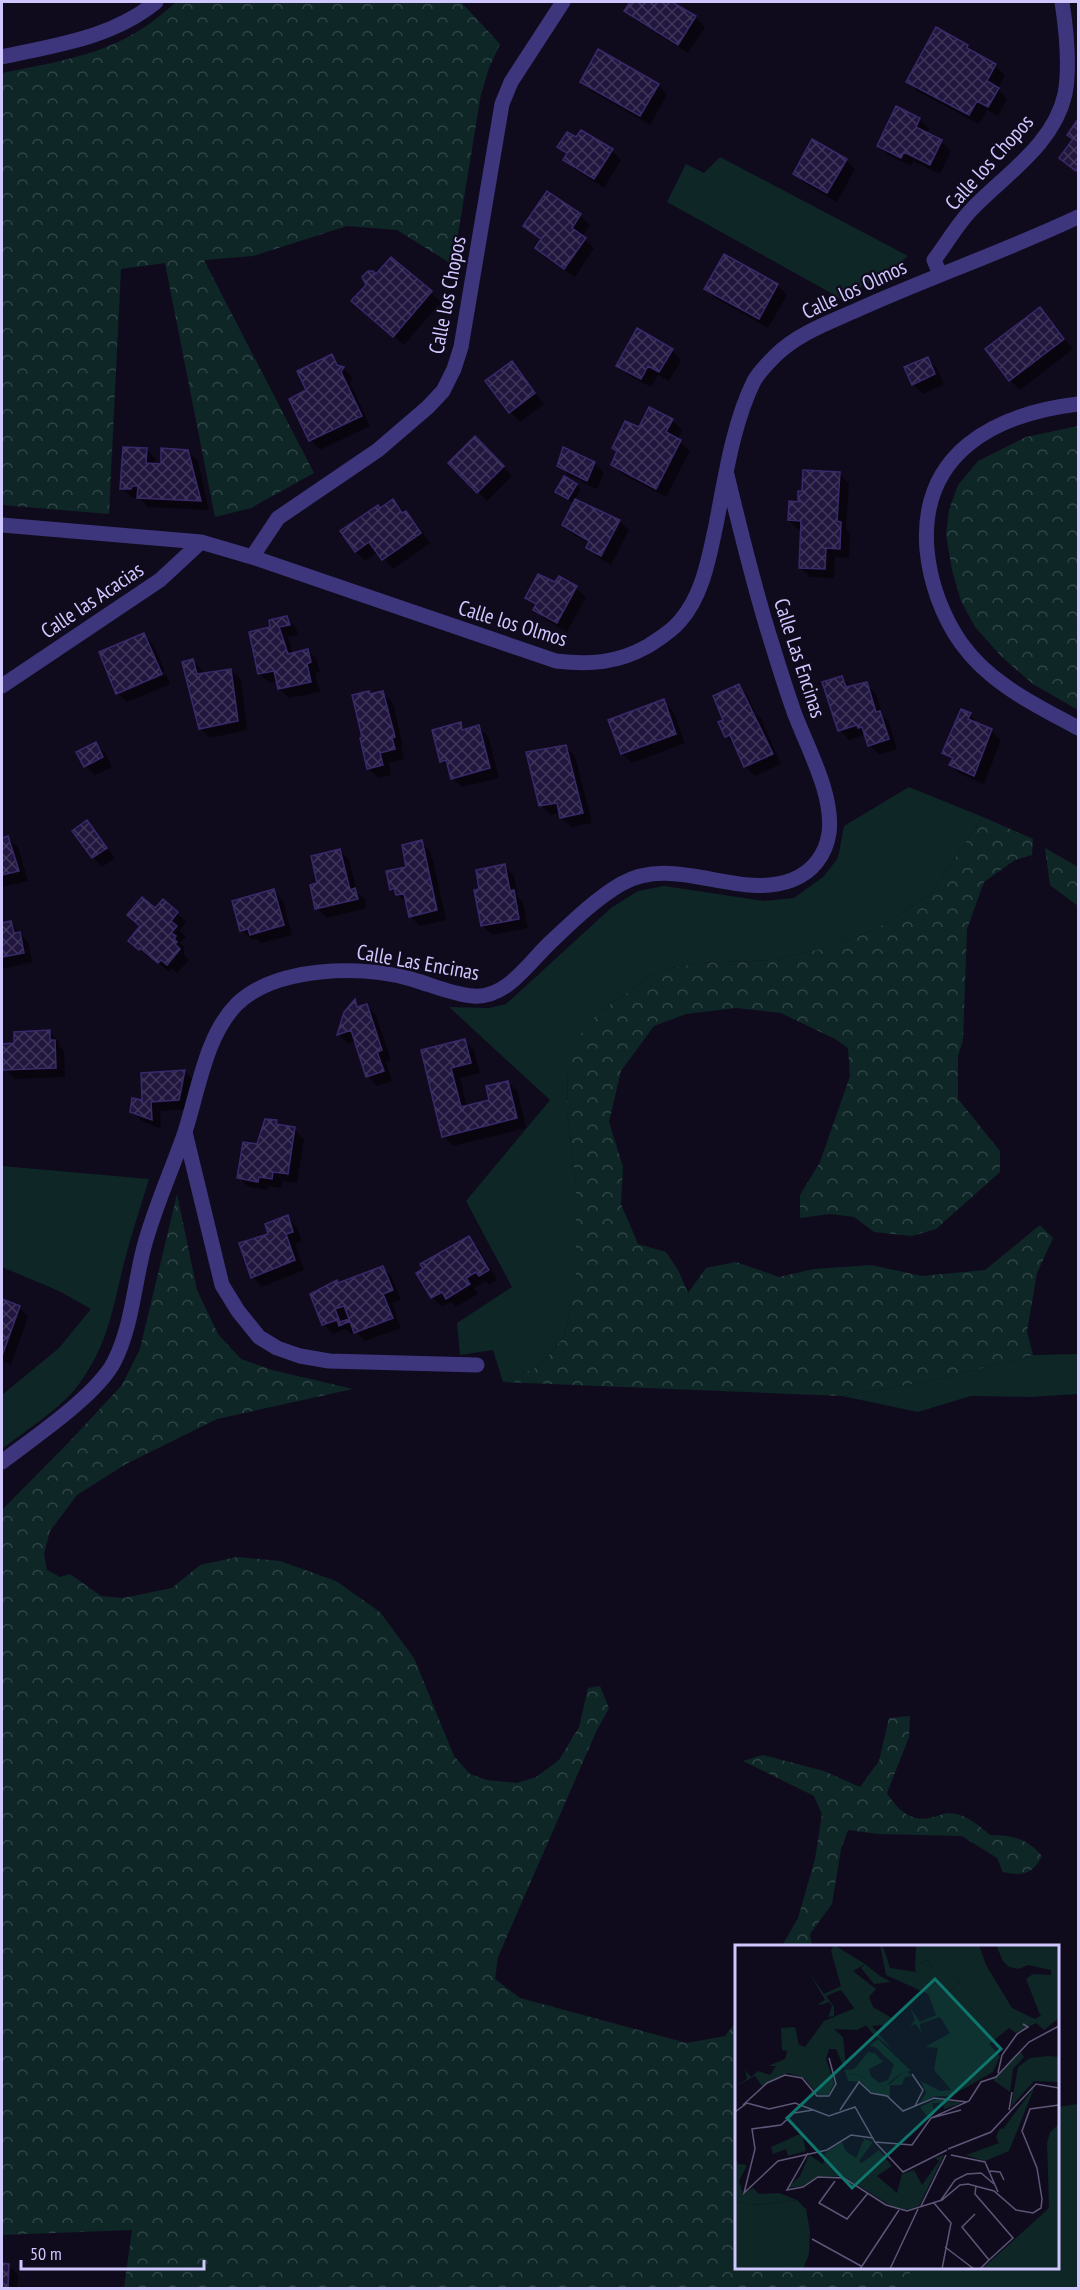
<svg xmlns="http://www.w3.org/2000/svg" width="1080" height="2290" font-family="'PT Sans Narrow',sans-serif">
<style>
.green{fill:#0e2626}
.forest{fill:url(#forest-crowns)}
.shadow{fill:#0007}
.building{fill:url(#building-cross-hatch);stroke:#3a296a;stroke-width:1.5;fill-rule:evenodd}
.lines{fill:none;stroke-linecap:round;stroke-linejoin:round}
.street{stroke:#3d367c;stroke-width:15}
.labels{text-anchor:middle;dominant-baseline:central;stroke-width:4.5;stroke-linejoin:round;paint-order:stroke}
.street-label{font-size:21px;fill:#d1c7ff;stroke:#0f0b1d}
.inset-road{fill:none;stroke:#5d5677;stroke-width:1.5}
.view{fill:#0f766e;fill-opacity:0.15;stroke:#0f766e;stroke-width:3}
.inset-edge{fill:none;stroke:#d1c7ff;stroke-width:3}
</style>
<defs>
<pattern id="forest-crowns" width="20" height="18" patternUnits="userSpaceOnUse" patternTransform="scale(1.5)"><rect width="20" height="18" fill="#0e2626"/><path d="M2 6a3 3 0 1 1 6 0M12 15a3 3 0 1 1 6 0" fill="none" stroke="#304447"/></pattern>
<pattern id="building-cross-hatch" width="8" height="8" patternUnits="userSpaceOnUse" patternTransform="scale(1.5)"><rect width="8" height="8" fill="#21173e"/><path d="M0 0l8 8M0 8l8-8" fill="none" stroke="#40375b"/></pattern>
</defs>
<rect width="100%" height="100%" fill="#0f0b1d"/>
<path class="green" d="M720 157 908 256 889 272 840 298 667 202 686 164 704 173Z
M909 787 983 817 930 895 873 931 825 948 774 960 698 963 658 971 598 1013 568 1070 567 1110 576 1183V1285L564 1337 540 1366 503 1382 493 1350 460 1355 457 1323 512 1287 466 1201 550 1100 449 1007 489 1008 506 1004 611 908 638 891 664 886 764 901 794 898 823 877 838 858 844 826Z
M2 1166 149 1179C141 1206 132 1232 125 1259 113 1306 109 1343 79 1384 63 1407 25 1431 2 1449V1395L59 1348 91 1309 59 1291 2 1267Z
M1078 1354V1394L1029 1397 971 1396 918 1412 842 1396 936 1380 1033 1355Z
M1078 2104V2288H894L916 2268H1058V2107Z"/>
<path class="forest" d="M176 2H461L500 44 489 68 481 94 453 265 397 230 347 226 253 256 204 260 314 473 251 508 215 517 165 263 121 269 109 514 2 505V73C71 59 122 53 176 2Z
M1078 426V710L1033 684 1002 657 975 627 961 601 952 570 946 535 949 510 958 485 978 461 1026 437Z
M983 817 1033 839 1032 855 1015 860 984 882 967 929 963 1040 958 1056V1099L1000 1151V1172L936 1229 912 1236 874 1232 854 1217 830 1214 800 1218V1195L820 1162 850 1076 848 1048 835 1039 781 1013 736 1008 686 1014 654 1026 621 1071 609 1122 623 1167 621 1204 638 1244 666 1252 678 1270 688 1293 706 1268 736 1262 779 1277 814 1269 871 1265 922 1276 985 1270 1040 1225 1053 1238 1037 1273 1027 1331 1033 1355 936 1380 842 1396 503 1382 540 1366 564 1337 576 1284V1183L567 1110 568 1070 581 1034 598 1013 658 971 698 963 774 960 825 948 873 931 930 895Z
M1045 848 1078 867V906L1050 885Z
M177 1194 197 1290 218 1334 241 1359 272 1370 353 1389 217 1419 126 1464 77 1495 50 1531 44 1554 47 1570 60 1577 70 1574 101 1596 123 1598 172 1588 200 1565 237 1557 280 1561 336 1581 380 1612 414 1658 454 1756 470 1774 487 1780 517 1783 536 1777 559 1760 579 1727 588 1688 600 1686 609 1708 596 1732 498 1957 495 1979 520 1998 687 2043 725 2036 736 2022V2268H916L894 2288H124L132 2230 2 2235V1510L69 1442 122 1385 140 1349Z
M910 1716 909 1737 887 1793C896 1808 910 1822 929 1818 935 1817 942 1814 948 1813 964 1813 979 1825 990 1835 1012 1835 1027 1838 1042 1856 1032 1875 1023 1876 1003 1872L997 1858 962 1836 878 1834 848 1830 841 1849 832 1904 810 1934 812 1946H782L798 1918 815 1859 822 1814 814 1796 743 1761 763 1755 824 1771 860 1787 879 1761 889 1718Z"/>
<path class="shadow" d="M631 2H669L695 17 705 27 688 53 635 20 626 11Z
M968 46 977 56 995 66 1005 75 998 89 1007 99 998 116 987 110 979 124 917 91 908 81Z
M582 82 658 85 667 95 650 125 591 91Z
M897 108 920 120 929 129 927 134 941 141 951 151 940 174 913 161 911 166 888 155 879 145Z
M1078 121V174L1061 158 1074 139 1069 134Z
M559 147 612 151 621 160 604 188 574 169 564 159 567 155Z
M846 160 855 169 837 202 804 183 795 173Z
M548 193 580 216 590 225 582 237 594 248 575 277 546 258 537 248 542 241 524 226Z
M391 259 441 302 404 345 363 311 376 276Z
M777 285 787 295 768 328 715 298 706 289Z
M1040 309 1073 349 1020 390 1010 380Z
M672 350 681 360 669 381 658 375 651 387 628 375 618 365Z
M331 356 353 378 350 383 370 426 320 450 311 440 291 399 308 391Z
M927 358 937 368 944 384 923 394 913 384Z
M512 363 544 404 520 422 510 412Z
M672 420 682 430 677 440 690 451 666 497 622 474 612 464 618 452 614 448 640 429Z
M475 438 512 476 487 501 450 463Z
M146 449 156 459 155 465 162 466 188 451 198 461 209 510 148 507 140 498H132L122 488Z
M594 463 604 473 597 489 569 475 559 465Z
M839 473 849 483 846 529 850 533 849 558 835 557 834 578 810 577 800 567 802 530H799L789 520 804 503Z
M576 485 581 489 574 500 619 521 629 530 611 565 598 557 588 547 590 544 574 535 564 525 574 504 557 491Z
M393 501 415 522 430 543 393 569 378 552 365 561 356 551 381 509Z
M576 588 586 597 567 632 544 619 527 598Z
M286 618 296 628 298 635 288 637 293 654 308 650 317 660 320 672 315 673 320 692 289 698 279 689 278 681 269 683 260 674 272 629Z
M144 635 153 644 165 671 120 690V694L166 674 170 684 127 702 117 693Z
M192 661 202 670 203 675 231 670 241 680 247 730 210 738 200 728Z
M842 677 852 687 866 684 876 694 883 716 889 722 897 749 879 755 870 745 866 734 849 740 840 730Z
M739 686 748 696 756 714 761 718 781 764 755 776 745 767 736 746 726 736 725 720Z
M369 692 372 696 383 693 393 703 403 747H401L404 759 389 763 391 775 378 778 369 768Z
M663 701 673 711 685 743 632 763 622 753Z
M970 714 979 725 991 731 1001 740 984 784 960 774 951 765 953 761 944 752Z
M460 724 466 730 478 727 488 736 499 778 462 787 452 778 450 770 442 761Z
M96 744 106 754 112 767 95 775 85 766Z
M565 746 575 756 592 823 571 827 562 818 561 813 550 815 541 805Z
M87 822 115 858 102 867 93 857Z
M8 838 18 847 28 881 2 887V839Z
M421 842 431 852 446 920 420 926 410 916 407 904 392 889 408 868Z
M339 850 349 860 357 892 365 900 366 908 327 918 317 908 319 884Z
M505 866 514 876 518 897 523 902 528 928 492 935 482 925 481 890Z
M274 891 283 901 292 935 261 943 256 939 252 940 242 930Z
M155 910 177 913 186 922 180 931 186 937 180 943 184 947V955L189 960 177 973 172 969 169 972 151 957 149 958 130 941Z
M11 923 29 944 32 962 2 969V924Z
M355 1001 361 1008 367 1006 376 1015 391 1060 386 1062 392 1081 377 1086 368 1076 356 1041 348 1044 338 1034Z
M49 1032 59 1041V1046L64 1051 65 1077 14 1079 5 1069 16 1045Z
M464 1041 474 1050 480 1073 460 1078 467 1107 491 1101 508 1082 518 1092 526 1128 453 1146 443 1136 423 1051Z
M185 1071 194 1081 189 1109 160 1111 161 1129 142 1121 132 1111 143 1102 142 1074Z
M276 1122 281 1127 294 1129 304 1139 297 1183 283 1181 281 1188 268 1186 267 1190 249 1187 239 1178Z
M287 1217 297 1227 302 1241 295 1244 304 1270 262 1287 252 1277 270 1235Z
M468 1238 478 1247 497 1280 489 1285 486 1281 474 1288 478 1294 456 1307 451 1302 442 1307 432 1297Z
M383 1267 392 1277 401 1300 392 1303 401 1328 365 1341 356 1332 351 1334 345 1329 333 1334 324 1324 339 1284Z
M2 1301 19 1307 28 1317 11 1365 2 1361Z
M2 2262 8 2265 18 2275 17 2288H2Z"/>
<path class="building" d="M630 2H672L696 16 678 45 624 11Z
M936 27 968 45 967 48 996 64 987 81 999 88 988 107 977 101 969 115 906 82Z
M598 49 659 84 640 116 580 82Z
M896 106 920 118 916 127 942 140 930 165 904 152 901 158 877 146Z
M1078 119V166L1076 171 1059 158 1073 139 1067 135Z
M581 130 613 149 594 179 563 160 567 153 557 147 567 132 576 137Z
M812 139 847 159 827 193 793 174Z
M547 191 581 214 572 228 586 238 564 269 535 248 541 239 523 226Z
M724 254 778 284 759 319 704 289Z
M391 257 432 291 393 337 351 301 366 285 362 277 368 271H373L376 274Z
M1040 307 1064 339 1009 381 985 349Z
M637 328 673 349 659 372 648 366 641 379 616 366Z
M332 354 337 365 344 367 341 372 362 416 309 441 289 399 306 390 297 371Z
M928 357 935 374 912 385 904 367Z
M512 361 535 393 509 413 485 381Z
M649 407 673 419 666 432 681 440 656 489 611 465 617 451 612 448 625 421 639 427Z
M475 436 504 466 477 493 448 463Z
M123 447 147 448 146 463 161 464V448L188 450 201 501 137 498 138 486H132L131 489H120Z
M563 447 595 462 587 481 557 466Z
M803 470 840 472 837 521 841 522 840 549 826 548 825 569 799 568 801 521 788 520 789 501 802 502 798 500V491H802Z
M564 476 577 484 568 499 555 492Z
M393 499 402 513 406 511 421 533 382 560 369 542 355 552 340 531 378 505 380 508Z
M575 499 620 520 601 556 586 548 589 541 562 525Z
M538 574 555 582 559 576 577 586 557 623 533 610 536 604 525 598Z
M287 616 290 625 279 627 288 654 308 649 311 662 307 664 311 682 278 689 274 671 258 674 249 632 270 627 269 620Z
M144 633 162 674 116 694 99 652Z
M193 659 197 674 231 669 238 721 199 729 182 662Z
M842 676 846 687 867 682 876 712 880 711 889 739 868 746 862 727 858 728 857 725 838 731 822 682Z
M739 684 773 754 744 767 730 735 725 737 718 722 723 720 713 696Z
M369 691 370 694 383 691 395 737 392 738 395 749 380 753 383 765 367 769 360 738 362 737 352 695Z
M664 699 676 734 621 754 608 720Z
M961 709 971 713 968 719 992 729 974 776 949 765 953 758 942 753Z
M461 722 462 730 479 725 490 768 451 779 446 760 440 762 432 730Z
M96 742 103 757 84 767 76 752Z
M566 745 583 813 560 818 557 803 539 806 526 752Z
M87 820 107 848 92 858 72 831Z
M8 836 19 871 2 875V838Z
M422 840 437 910 409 917 404 894 396 895 394 888 390 890 386 871 406 867 402 845Z
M340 849 350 890 355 888 358 899 315 909 310 885 317 883 311 856Z
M505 864 510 891 514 890 519 919 481 926 474 890 479 889 476 870Z
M274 889 284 925 250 935 248 929 240 931 232 901Z
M142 897 155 908 163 899 178 912 171 921 177 926 171 933 176 936 174 939 177 942 175 944 180 949 167 965 161 960 158 963 140 948 139 950 128 941 140 926 127 915Z
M11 921 14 933 20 932 24 953 2 957V923Z
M355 999 357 1007 367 1004 382 1050 377 1052 384 1071 366 1077 351 1030 337 1035 344 1012Z
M50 1030V1040H55L56 1068 3 1070 2 1044 14 1043V1032Z
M465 1039 471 1063 451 1068 461 1107 489 1100 486 1086 508 1081 517 1118 442 1137 421 1050Z
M185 1070 179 1100 151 1102 152 1120 130 1112 132 1098 142 1100 141 1073Z
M265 1119 277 1120 276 1124 295 1127 288 1174 273 1172 272 1179 259 1177 258 1182 237 1178 243 1142 257 1144Z
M288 1215 293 1232 286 1234 295 1260 251 1278 239 1243 268 1234 265 1224Z
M469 1236 489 1270 479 1276 476 1272 466 1278 470 1284 446 1299 442 1292 431 1298 416 1273 423 1269 420 1264Z
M383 1266 393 1290 383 1294 393 1318 354 1333 350 1321 339 1326 337 1320 322 1325 310 1294 337 1280 338 1283ZM344 1306 349 1319 340 1322 335 1309Z
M2 1299 20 1306 2 1356Z
M2 2263 9 2264 8 2288H2Z"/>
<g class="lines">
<path class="street" d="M2 57C56 45 112 38 156 2
M940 274 934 260C947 243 958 223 973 208 1006 174 1054 144 1065 94 1070 67 1066 28 1062 2
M1078 404C995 414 919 453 927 550 930 582 942 616 961 643 990 684 1036 705 1078 728
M2 525 201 542 252 557 556 661C590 665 618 663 648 646 660 638 671 632 680 621 703 595 709 557 716 525 725 479 733 423 754 381 759 372 768 363 775 356 797 334 828 323 857 310 930 277 1006 251 1078 217
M252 557 278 518 378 450 428 407 443 391 454 369 461 347 502 104 511 82 563 2
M2 686 160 580 201 542
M185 1132 222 1285 238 1311 259 1337 277 1348 300 1356 329 1361 477 1365
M2 1462C33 1438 96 1396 114 1362 132 1327 134 1285 144 1247 154 1209 171 1172 184 1135 198 1093 205 1036 237 1004 277 966 361 965 411 979 432 985 451 994 473 996 508 999 530 960 554 939 574 920 597 898 621 884 674 853 738 901 792 880 813 872 826 854 829 833 834 795 807 747 794 712 786 689 779 667 772 644 754 588 741 532 727 475"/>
</g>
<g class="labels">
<g class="street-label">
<text transform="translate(989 162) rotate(-48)">Calle los Chopos</text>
<text transform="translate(854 289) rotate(-25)">Calle los Olmos</text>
<text transform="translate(447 295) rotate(-79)">Calle los Chopos</text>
<text transform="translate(92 600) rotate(-34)">Calle las Acacias</text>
<text transform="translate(513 623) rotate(17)">Calle los Olmos</text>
<text transform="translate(800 658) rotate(72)">Calle Las Encinas</text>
<text transform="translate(418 962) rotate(10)">Calle Las Encinas</text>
</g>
</g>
<g transform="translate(735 1945)">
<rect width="324" height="324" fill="#0f0b1d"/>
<path d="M99 0 130 19 118 26 141 44 134 52 138 62 157 73 149 80 137 81 157 104 137 88 106 45 91 51 99 62V71L93 72 97 61 94 57 85 60 83 59 90 55 74 27 89 49 106 41 96 6ZM145 0 149 4 155 23 181 27 180 22 192 15 200 25 213 26 225 36 215 46 193 49 151 30ZM261 0H324V69L305 70 291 34 298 29 316 30V25L293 20 284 24 274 22 268 16ZM170 125 177 131 170 132 167 140H155V153L134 146 127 137 113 136 111 129 125 130 140 141 155 139ZM202 154 227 158 209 164 208 158H197L200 168 194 174 185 162ZM67 188 71 206 53 211 51 204 38 209 36 202ZM0 211 3 219 12 220 4 236 8 249 18 243 24 249 44 248 62 255 20 260 0 256Z" fill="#0e2626"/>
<path d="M181 0H244L251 20 277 63 300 74 312 67 324 69V73L309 85 301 78 281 88 274 83 254 99 265 111 258 127 216 151H200L184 159 191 148 186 136 205 146 216 145 199 125 203 103 190 102 215 88 205 72 185 79 186 88 181 79 175 81 180 75 175 63 185 77 201 70 193 49 199 44 215 46 225 36 213 27 200 25 192 15 180 22ZM130 19 145 31 156 37 139 39 126 23ZM120 63 132 80 122 85 99 84 108 92 111 121 109 123 101 104H94L91 114 99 138 93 150H83L69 133 53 128 27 141 20 131 0 142 12 134 10 125 16 132 23 126 35 130 41 121H33L50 114 52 106 47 105 46 83 60 82 64 100 70 102 89 76ZM143 94 176 126 166 128 149 142 140 141 125 130 111 129 109 125 119 124 133 107 140 108 148 117 134 124 136 131 144 138 153 135 159 120 140 102 134 101ZM286 107 289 112 278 124 275 147 258 135ZM313 111 324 112V137L299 136 276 162 283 122 295 113ZM300 141 274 206 250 216 231 210 264 198 261 192 265 183 268 184ZM324 179V324H247L314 263 312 198 315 187ZM129 194 138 197 124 216 127 218 144 205 157 221 142 231 162 248 167 229 179 225 187 240 204 216 200 213 209 210 184 261 171 265 156 261 110 232 85 231 68 241 52 243 65 231 74 210 88 219 90 208 107 197 111 206 121 213ZM62 255 71 264 75 286 74 309 68 324H0V256L20 260Z" fill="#0e2626"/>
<path class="inset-road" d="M263 128 267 110 282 89 293 82 288 79M177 129 188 145 180 161M8 160 32 138 50 130 67 133 82 151H94L101 139 94 113M78 165 59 168 46 180 17 184 20 204 9 248 43 216 92 205 116 190 138 193M105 165 124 137 136 148 152 151 168 166 199 153 232 157M274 165 277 147M0 167 12 158 34 164 60 158 94 171 120 162 140 197 168 227 212 205M196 173 226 165M140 197 177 200 196 173 234 156 246 137 261 132 294 97 324 81M213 204 256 187 301 139 324 143M73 208 52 245 68 242 83 232 109 233 151 260 172 266 207 255 225 240 233 239 259 246 281 265 298 268 306 263 307 254 302 223 287 186 295 164 324 160M216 210 250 217 263 247M255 226 265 227 269 235M100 236 84 258 112 274 133 248M241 241 240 249 278 293 254 315M206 255 220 235 232 229 246 228 259 239M199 258 216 278 207 324M186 261 211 210M240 269 227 282 254 315 245 324M77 294 126 321M210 302 239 324M125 324 164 265M155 324 183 264"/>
<path class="view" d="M200 34 266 104 117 243 52 173Z"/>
<rect width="324" height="324" class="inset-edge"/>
</g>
<rect width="1080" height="2290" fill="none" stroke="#d1c7ff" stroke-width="6"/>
<path d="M21 2260v9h183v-9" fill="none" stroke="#d1c7ff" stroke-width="3"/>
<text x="30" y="2260" font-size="18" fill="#d1c7ff" stroke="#0f0b1d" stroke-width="4.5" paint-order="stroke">50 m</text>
</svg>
